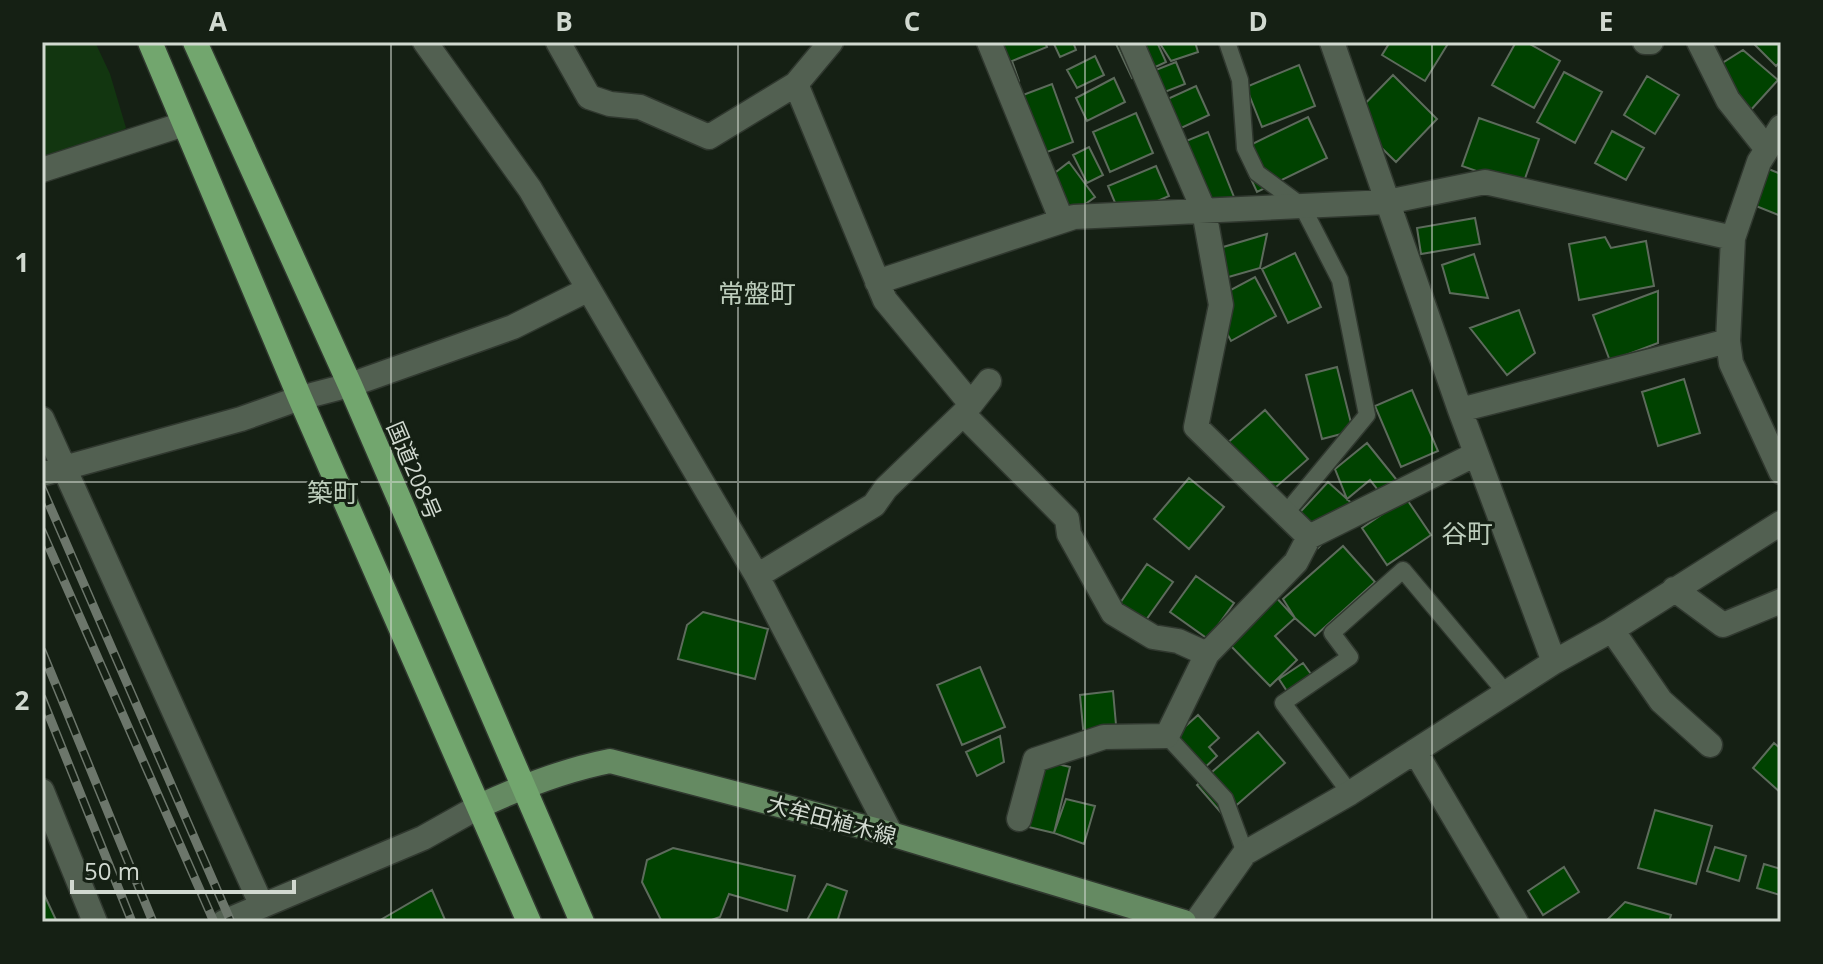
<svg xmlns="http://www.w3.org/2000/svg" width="1823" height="964" font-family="'Open Sans','Noto Sans JP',sans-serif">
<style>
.green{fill:#123610}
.building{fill:#004200;stroke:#5d6b5c;stroke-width:2}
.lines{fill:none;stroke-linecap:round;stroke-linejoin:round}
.lane-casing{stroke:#30382f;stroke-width:19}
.street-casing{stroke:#30382f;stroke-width:27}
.primary-casing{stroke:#30382f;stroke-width:27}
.highway-casing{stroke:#30382f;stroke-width:27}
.lane{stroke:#526051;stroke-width:16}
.street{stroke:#526051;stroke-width:24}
.primary{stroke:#658a62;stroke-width:24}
.highway{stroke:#72a66e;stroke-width:24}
.rail-casing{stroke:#6c766b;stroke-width:9}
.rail{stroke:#152014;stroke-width:6;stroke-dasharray:18;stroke-linecap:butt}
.grid{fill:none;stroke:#d1d9d0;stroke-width:2;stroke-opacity:0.55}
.labels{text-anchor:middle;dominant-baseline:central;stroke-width:6;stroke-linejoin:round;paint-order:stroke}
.street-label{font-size:22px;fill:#d1d9d0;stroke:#152014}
.quarter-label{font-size:26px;fill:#bdcdbc;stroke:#152014}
.neatline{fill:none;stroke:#d1d9d0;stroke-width:3}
.grid-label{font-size:26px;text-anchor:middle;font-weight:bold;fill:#d1d9d0}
</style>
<rect width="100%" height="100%" fill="#152014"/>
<path class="green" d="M42 42H95L110 74 126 128 111 137 42 159Z"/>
<path class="building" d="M999 42H1045L1047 47 1012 61 1019 81 1015 83Z
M1053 42H1073L1076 50 1060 57Z
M1120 42H1157L1166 62 1132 78 1116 44Z
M1159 42H1195L1198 52 1171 61Z
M1390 42H1449L1425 81 1382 55Z
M1516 42H1526L1560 61 1534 108 1492 85Z
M1752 42H1781V61L1776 66Z
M1743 50 1778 80 1749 112 1705 74Z
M1095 56 1104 75 1077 88 1067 70Z
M1176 62 1185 84 1147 99 1138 77Z
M1299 65 1315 106 1262 127 1246 87Z
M1564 72 1602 92 1575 143 1537 122Z
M1393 75 1437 119 1396 162 1351 118Z
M1647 76 1679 95 1655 134 1624 115Z
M1114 78 1125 102 1087 121 1076 98Z
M1052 84 1073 142 1029 159 1007 101Z
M1196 86 1209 115 1164 136 1150 107Z
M1136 113 1153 153 1110 172 1093 132Z
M1308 117 1327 158 1257 192 1238 151Z
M1479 118 1539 139 1522 187 1462 166Z
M1612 131 1644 148 1626 180 1595 163Z
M1208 132 1234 197 1196 213 1169 148Z
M1089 147 1103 175 1087 183 1073 155Z
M1069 162 1095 197 1069 216 1043 182Z
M1751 162 1781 174V216L1736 198Z
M1156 166 1169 196 1121 217 1108 186Z
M1475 218 1480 244 1421 254 1417 228Z
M1267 234 1260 268 1211 282 1203 253Z
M1605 237 1611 248 1646 241 1654 286 1579 300 1569 244Z
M1295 253 1321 307 1288 323 1262 269Z
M1474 254 1488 298 1450 293 1442 265Z
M1255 277 1276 316 1231 341 1210 301Z
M1658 291V343L1610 361 1593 315Z
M1519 310 1535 353 1507 375 1470 328Z
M1337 367 1353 431 1322 439 1306 375Z
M1684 379 1700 433 1658 446 1642 392Z
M1412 390 1438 451 1401 467 1375 406Z
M1265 410 1308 459 1260 501 1217 452Z
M1367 443 1408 494 1392 508 1370 480 1347 499 1335 469Z
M1189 478 1224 507 1189 549 1154 519Z
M1328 482 1356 507 1318 548 1291 522Z
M1406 498 1431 535 1387 565 1362 528Z
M1343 546 1375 582 1315 636 1295 618 1283 599Z
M1147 564 1173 582 1141 627 1116 609Z
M1196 576 1234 603 1208 639 1170 612Z
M1273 594 1295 618 1275 636 1297 660 1270 686 1225 640Z
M703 612 768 629 755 679 678 659 687 625Z
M1303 663 1319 685 1294 702 1279 679Z
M980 667 1005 727 962 745 937 685Z
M1113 691 1117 736 1084 739 1080 695Z
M1198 715 1219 738 1209 747 1217 756 1198 774 1168 742Z
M1258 732 1285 763 1224 816 1197 785Z
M1000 736 1004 762 977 776 966 752Z
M1774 743 1781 749V793L1753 768Z
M1029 757 1070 767 1054 833 1012 823Z
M1066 799 1095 806 1084 844 1054 833Z
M1655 810 1712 826 1696 884 1638 868Z
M1715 847 1746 856 1739 881 1707 871Z
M673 848 795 876 787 911 729 894 720 917 706 922H662L642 882 647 860Z
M1764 864 1781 869 1780 895 1757 888Z
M1564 867 1579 892 1543 915 1528 891Z
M827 884 847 891 837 922H806Z
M42 890 57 922H42Z
M432 890 446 922H377Z
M1625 902 1671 915 1669 922H1605Z"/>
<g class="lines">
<defs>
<path id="lane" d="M1227 42 1240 80 1245 148 1257 173 1302 206 1340 280 1367 415 1285 514
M1167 736 1225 799 1245 853
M1350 793 1283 703 1350 657 1332 633 1403 570 1506 693"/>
<path id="street" d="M425 42 530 189 757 576 891 834
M558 42 589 97 610 104 640 107 709 137 796 84
M831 42 796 84 885 300 971 404
M989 42 1062 221
M1332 42 1460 410 1554 662
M1645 42H1651
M1699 42 1728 100 1767 149
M1781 127 1759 162 1733 238 1728 341 1731 363 1781 472
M42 170 184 124
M877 282 1074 217 1387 202 1485 182 1733 238
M1460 410 1728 341
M963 414 1067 519 1069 534 1113 613 1153 637 1178 641 1207 654
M42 419 262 906
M42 474 241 419 300 398 350 385 513 327 587 290
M1309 537 1476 454
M757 576 874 505 886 488 963 414 989 381
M1674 589 1723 625 1781 601
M1612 630 1661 701 1710 745
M1415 751 1516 922
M42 791 95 922
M1019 819 1035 760 1104 737 1167 736 1207 654 1296 562 1309 537 1196 427 1221 305 1204 211 1131 42
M224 922 423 838 480 806
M1196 922 1245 853 1350 793 1554 662 1612 630 1781 523"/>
<path id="primary" d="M480 806C523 786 564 770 610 761L891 834 1184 922"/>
<path id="highway" d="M150 42 300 398 529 922
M195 42 350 385 582 922"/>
</defs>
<use href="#lane" class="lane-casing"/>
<use href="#street" class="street-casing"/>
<use href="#primary" class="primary-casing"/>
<use href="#highway" class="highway-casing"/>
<use href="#lane" class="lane"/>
<use href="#street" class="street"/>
<use href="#primary" class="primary"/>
<use href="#highway" class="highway"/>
<defs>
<path id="rail" d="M42 488 231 922
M42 531 214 922
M42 651 153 922
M42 698 132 922"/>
</defs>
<use href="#rail" class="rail-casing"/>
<use href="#rail" class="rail"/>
</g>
<path class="grid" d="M391 42V922M738 42V922M1085 42V922M1432 42V922M42 482H1781"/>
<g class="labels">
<g class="street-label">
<text transform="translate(415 470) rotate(67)">国道208号</text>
<text transform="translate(832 819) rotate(15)">大牟田植木線</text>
</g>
<g class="quarter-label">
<text x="757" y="293">常盤町</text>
<text x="333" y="492">築町</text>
<text x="1467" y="533">谷町</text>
</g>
</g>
<rect width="1823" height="964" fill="none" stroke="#152014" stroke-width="88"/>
<path d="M72 880v12h222v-12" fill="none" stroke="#d1d9d0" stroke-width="4"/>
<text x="84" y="880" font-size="24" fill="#d1d9d0" stroke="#152014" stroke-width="6" paint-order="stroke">50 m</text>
<rect x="44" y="44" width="1735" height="876" class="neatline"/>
<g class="grid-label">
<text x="218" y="31">A</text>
<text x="564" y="31">B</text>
<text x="912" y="31">C</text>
<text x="1258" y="31">D</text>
<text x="1606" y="31">E</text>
<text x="22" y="272">1</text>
<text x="22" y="710">2</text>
</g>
</svg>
